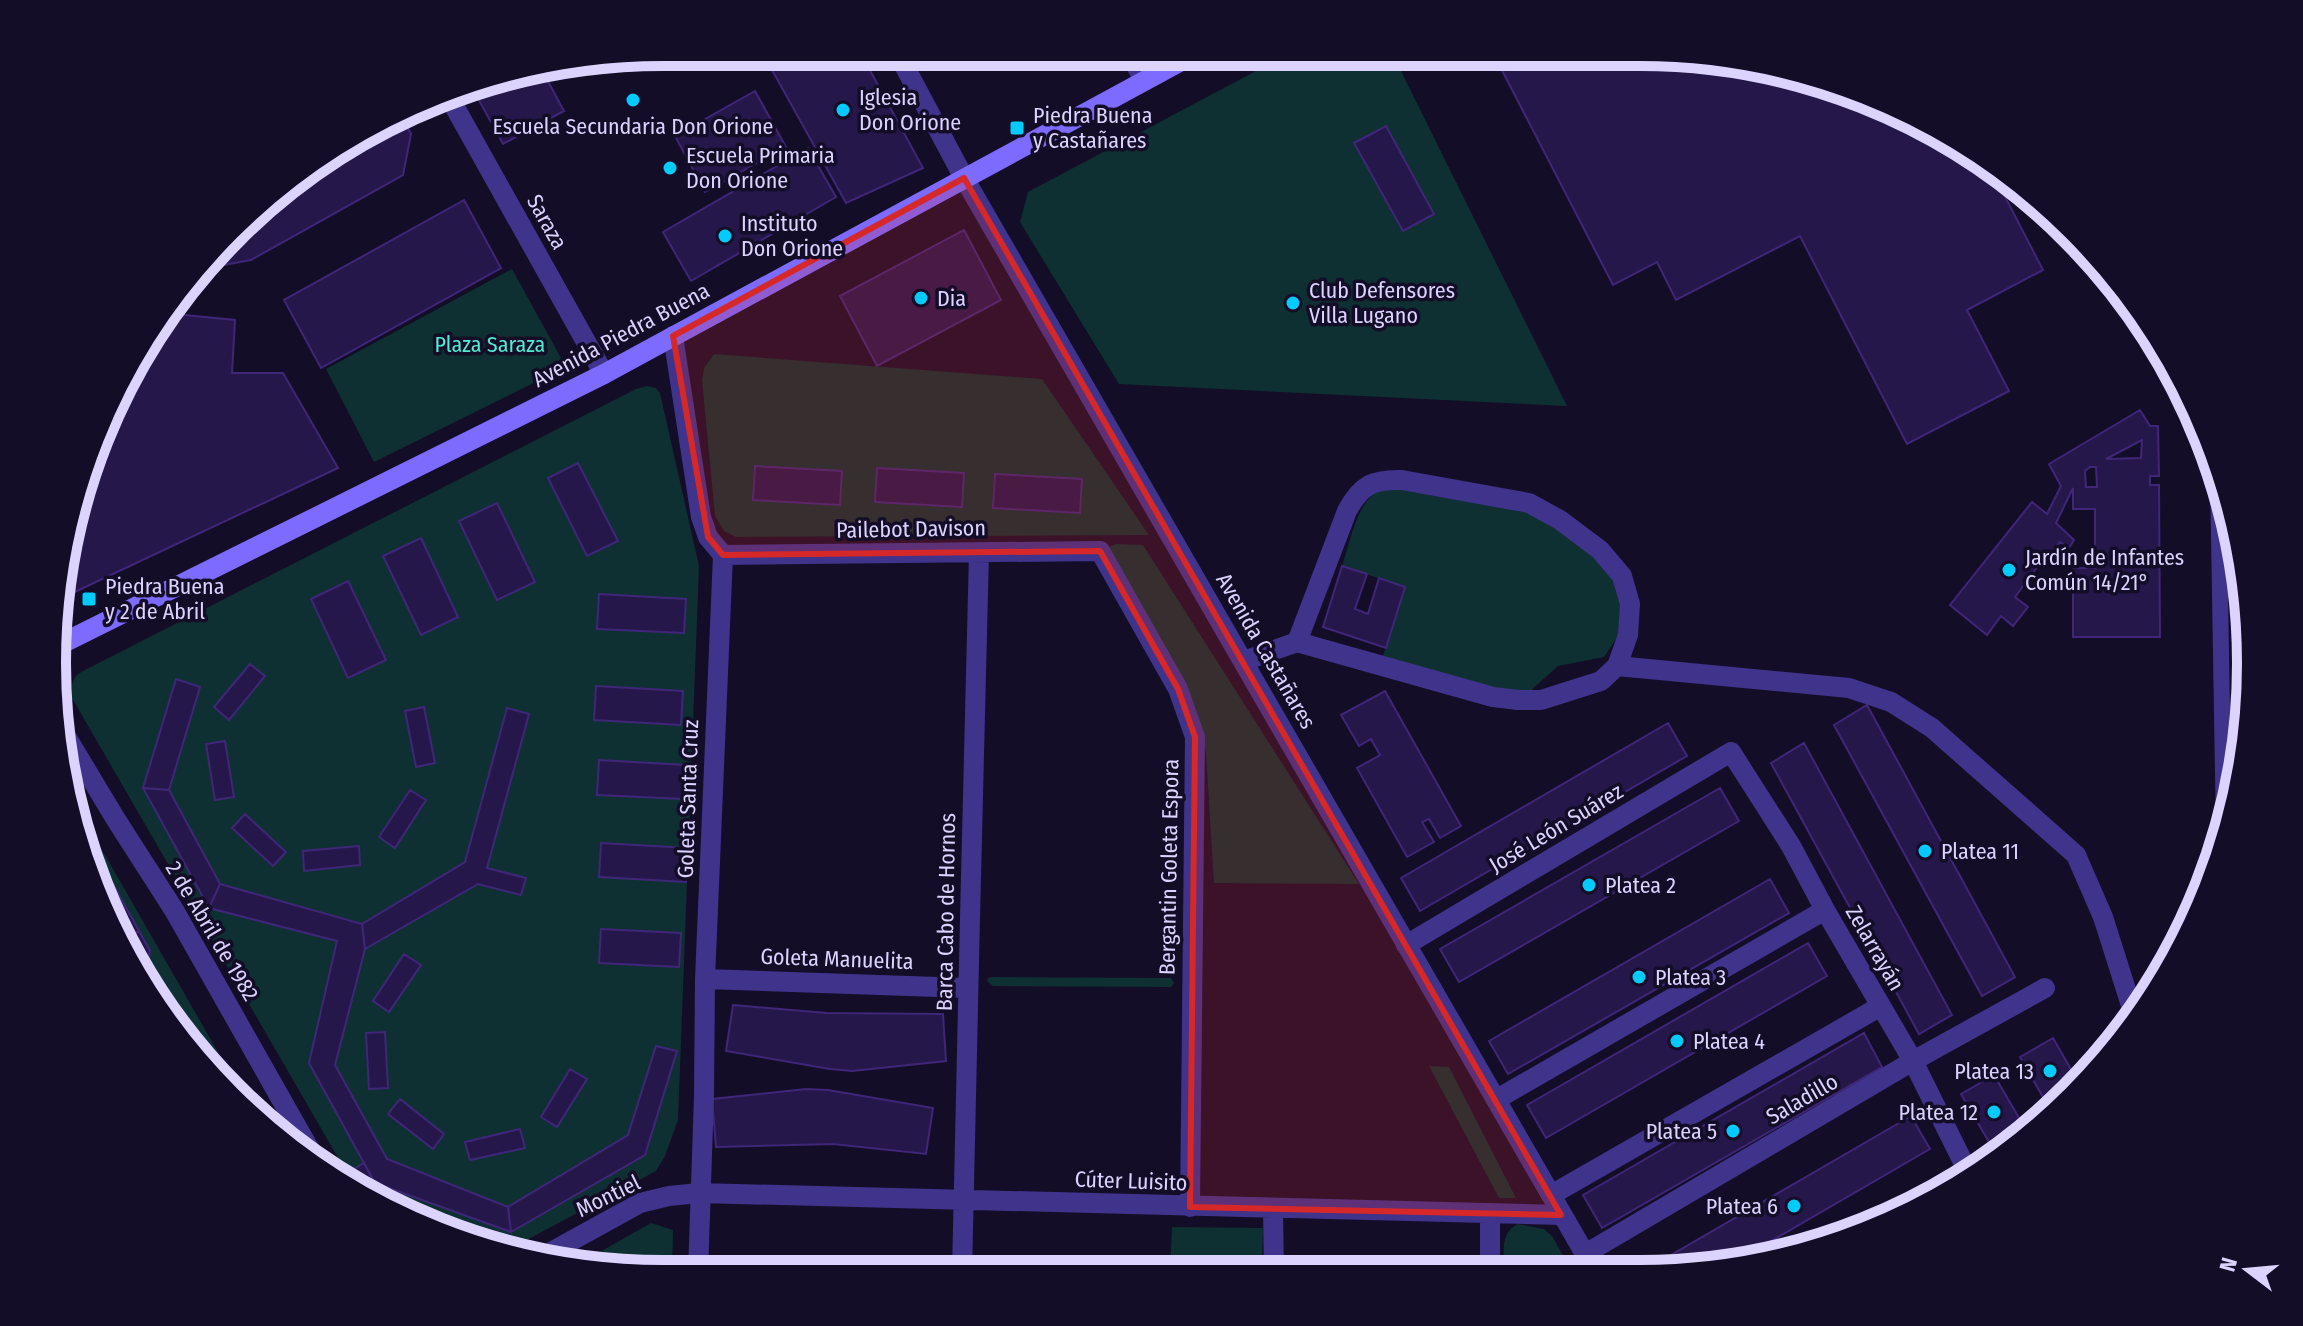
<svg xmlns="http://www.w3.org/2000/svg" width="2303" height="1326" font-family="'Fira Sans Condensed',sans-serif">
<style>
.green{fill:#0f3032;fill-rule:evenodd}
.building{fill:#26174a;stroke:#3f2679;stroke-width:2;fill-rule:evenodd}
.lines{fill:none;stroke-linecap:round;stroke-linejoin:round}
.pedestrian{stroke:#3f338b;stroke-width:16}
.minor{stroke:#3f338b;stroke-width:20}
.tertiary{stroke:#3f338b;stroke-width:20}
.secondary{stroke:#7d6aff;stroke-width:20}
.marked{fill:#d62828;fill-opacity:0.2;stroke:#d62828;stroke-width:6;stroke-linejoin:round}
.poi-dot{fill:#00cafe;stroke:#140d27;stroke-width:3}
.labels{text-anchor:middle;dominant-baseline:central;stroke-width:7;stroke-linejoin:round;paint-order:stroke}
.poi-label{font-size:22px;fill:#ddd3ff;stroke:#140d27;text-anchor:start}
.street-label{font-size:22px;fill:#ddd3ff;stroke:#140d27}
.park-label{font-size:22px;fill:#52ecd6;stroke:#140d27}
.rim{fill:none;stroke:#ddd3ff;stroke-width:10}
</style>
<rect width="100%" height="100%" fill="#140d27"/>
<path class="green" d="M1290 53H1392L1567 406 1119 384 1020 222 1028 192Z
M512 269 566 367 374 462 326 369Z
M714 354 1042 379 1149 535 736 537 724 531 715 516 702 380 704 368ZM755 466 842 471 840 504 754 500ZM877 468 964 473 962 506 876 502ZM995 474 1080 513 993 508Z
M647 386 656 388 660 393 699 566 678 1120 665 1156 656 1171 508 1250 467 1242 355 1187 72 698C71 684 72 676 85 670L636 389ZM578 463 617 540 587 556 548 478ZM460 522 535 582 498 600ZM421 538 458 616 421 635 383 556ZM348 581 386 660 348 678 311 600ZM599 594 686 599 684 633 597 628ZM250 664 265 676 229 719 214 707ZM176 679 200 687 169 790 220 884 362 924 465 862 529 714 487 868 526 878 521 895 478 884 365 949 335 1065 387 1159 508 1207 628 1135 656 1046 676 1051 645 1154 511 1232 375 1183 309 1063 337 941 209 908 143 788ZM596 686 682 691 681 725 594 720ZM424 708 435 762 416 766 405 712ZM224 741H225L215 800 206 745ZM599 761 685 765 684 799 597 795ZM409 790 425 800 395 847 379 836ZM245 814 286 852 273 866 232 828ZM601 843 688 848 686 882 600 877ZM358 846 360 865 304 870 303 851ZM601 929 681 934 679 967 599 963ZM404 954 420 965 388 1011 373 1000ZM385 1032 388 1087 370 1089 366 1033ZM570 1069 586 1079 556 1127 541 1116ZM400 1099 444 1134 433 1149 389 1114ZM520 1129 524 1148 470 1160 466 1141Z
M1406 487 1527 510 1598 557 1617 583 1622 605 1618 636 1604 657 1558 666 1529 692 1509 693 1383 656 1405 587 1342 566C1349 546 1356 507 1374 494 1383 488 1395 488 1406 487Z
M1117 544 1143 545 1359 884 1214 883 1206 753 1185 689 1108 547Z
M78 808 242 1094 179 1035 144 976 146 967 138 965 146 966 150 951 139 932 124 940 139 931 83 830Z
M993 977 1171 978 1174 983 1171 987 993 986 987 981 988 978Z
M1429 1066 1449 1067 1516 1198H1499Z
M651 1223 673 1230 672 1273H623L581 1264 582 1262Z
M1518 1224 1544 1229 1552 1236 1573 1273H1505C1504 1254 1499 1233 1518 1224Z
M1172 1227 1263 1228 1262 1273H1170Z"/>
<path class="building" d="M762 52H860L923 168 846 203Z
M1493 53H1680L1837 85 1979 155 1987 162 2043 270 1967 310 2009 391 1907 444 1800 236 1676 300 1657 262 1613 285Z
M543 72 564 111 503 144 470 84Z
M755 91 786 147 705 192 675 136Z
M403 119 411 134 403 175 251 260 207 268 291 178Z
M1386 126 1434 214 1403 231 1354 143Z
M808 148 836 197 691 281 663 232Z
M464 200 501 268 321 368 284 300Z
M964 230 1001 300 877 366 840 296Z
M164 313 235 320 232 373H283L338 468 64 597 73 504 155 323Z
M2140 410 2150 426H2158L2159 476H2150V485H2159L2160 637H2073V568H2095V509H2073V488L2056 523 2074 540 2069 548 2060 542 2043 564 2041 562 2015 597 2028 607 2013 626 2001 616 1987 635 1950 605 2032 502 2047 514 2061 486 2049 464ZM2142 440 2141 458 2106 459ZM2090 467H2096L2097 487H2086L2085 471Z
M578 463 618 541 587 556 548 478Z
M755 466 842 471 840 505 753 500Z
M877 468 964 473 962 507 875 502Z
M995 474 1082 479 1080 513 993 508Z
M497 503 535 582 497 600 459 521Z
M421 538 458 617 421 635 383 556Z
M1342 566 1367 574 1355 609 1368 614 1379 578 1405 587 1386 648 1323 627Z
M348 581 386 660 348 678 311 599Z
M599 594 686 599 684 633 597 629Z
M250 664 265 676 229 720 214 707Z
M176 679 200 687 169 790 143 788Z
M596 686 683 691 681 725 594 720Z
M1385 691 1461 826 1440 838 1429 819 1422 822 1434 842 1407 857 1357 768 1380 755 1371 739 1359 746 1341 715Z
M1867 705 2015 977 1982 996 1834 725Z
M424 707 435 763 416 767 405 711Z
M507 708 529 714 487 868 526 878 521 895 478 884 365 949 362 924 465 862Z
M1668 723 1687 756 1420 911 1401 878Z
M225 741 234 797 215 800 206 744Z
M1804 743 1952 1015 1919 1034 1771 763Z
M599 760 686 765 684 799 597 795Z
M143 788 169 790 220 884 209 908Z
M1720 788 1739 821 1459 982 1440 949Z
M410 790 426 800 395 848 379 837Z
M245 814 286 852 273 866 232 828Z
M83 830 139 931 124 940 98 896Z
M601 843 688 848 686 882 599 877Z
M359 846 360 865 304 871 303 851Z
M1770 879 1789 913 1508 1074 1489 1041Z
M220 884 362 924 365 949 335 1065 387 1159 508 1207 511 1232 375 1183 309 1063 337 941 209 908Z
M601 929 681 933 679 967 599 963Z
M139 931 150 951 146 967 138 964 124 940Z
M1808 943 1827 976 1546 1138 1527 1105Z
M404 954 421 965 389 1012 373 1001Z
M733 1005 827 1013 943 1014 946 1061 852 1071 830 1069 726 1051Z
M385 1032 388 1088 369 1089 366 1033Z
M1864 1033 1882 1067 1602 1228 1583 1195Z
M2053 1038 2080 1085 2072 1095 2051 1111 2020 1057Z
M656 1046 677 1051 645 1155 511 1232 508 1207 628 1135Z
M570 1069 587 1079 557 1127 541 1117Z
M1994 1075 2026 1130 1996 1154 1961 1094Z
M806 1089 828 1090 933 1108 926 1154 833 1144 716 1147 712 1099Z
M400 1099 444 1134 433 1149 388 1114Z
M1911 1116 1930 1149 1735 1262 1680 1273H1640Z
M520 1129 525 1148 470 1160 465 1142Z
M364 1163 374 1182 360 1189 339 1178Z"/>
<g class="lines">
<path class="pedestrian" d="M2218 474 2224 833"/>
<path class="minor" d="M1129 53 1144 80
M448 95 604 374
M673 336 701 517 708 537 723 555 705 979 704 1096 698 1273
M723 555 1100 551 1178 689 1195 737 1190 1207
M1297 642 1347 511C1361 485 1373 479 1402 480L1529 503 1560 520 1600 550 1622 576 1630 604 1628 635 1617 666
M1244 661 1297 642 1493 697 1518 700H1541L1601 681 1617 666 1849 688 1891 702 1932 728 2076 855 2103 917 2135 1018
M58 723 115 818 174 910 319 1166
M1406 945 1731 752 1791 846 1825 910 1913 1061 1969 1174
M705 979 967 988
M1497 1099 1825 910
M1551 1195 1881 1006
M1273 1209 1274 1273
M1490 1214V1273
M1585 1254 1913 1061 2045 988
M542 1257 640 1203 669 1196 699 1193 1561 1215
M962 1273C967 1032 973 793 979 552"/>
<path class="tertiary" d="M897 52 964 178 1596 1273"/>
<path class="secondary" d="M59 645 604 374 1196 53"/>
</g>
<path class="marked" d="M964 178 1561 1215 1190 1207 1195 737 1178 689 1100 551 723 555 708 537 673 336Z"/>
<g class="poi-dot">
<circle cx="633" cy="100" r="8"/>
<circle cx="843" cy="110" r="8"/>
<rect x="1009" y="120" width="16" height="16" rx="4"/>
<circle cx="670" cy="168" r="8"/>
<circle cx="725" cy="236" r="8"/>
<circle cx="921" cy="298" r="8"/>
<circle cx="1293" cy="303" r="8"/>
<circle cx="2009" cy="570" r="8"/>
<rect x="81" y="591" width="16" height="16" rx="4"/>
<circle cx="1925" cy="851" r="8"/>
<circle cx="1589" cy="885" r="8"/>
<circle cx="1639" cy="977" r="8"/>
<circle cx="1677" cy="1041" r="8"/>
<circle cx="2050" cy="1071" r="8"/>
<circle cx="1994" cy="1112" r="8"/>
<circle cx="1733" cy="1131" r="8"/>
<circle cx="1794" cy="1206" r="8"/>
</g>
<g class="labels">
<g class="poi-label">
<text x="859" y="97">Iglesia<tspan x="859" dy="25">Don Orione</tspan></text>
<text x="1033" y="115">Piedra Buena<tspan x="1033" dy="25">y Castañares</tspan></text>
<text x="633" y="126" text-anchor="middle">Escuela Secundaria Don Orione</text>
<text x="686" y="155">Escuela Primaria<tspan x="686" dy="25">Don Orione</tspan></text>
<text x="741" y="223">Instituto<tspan x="741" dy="25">Don Orione</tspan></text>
<text x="1309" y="290">Club Defensores<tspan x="1309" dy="25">Villa Lugano</tspan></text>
<text x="937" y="298">Dia</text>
<text x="2025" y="557">Jardín de Infantes<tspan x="2025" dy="25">Común 14/21°</tspan></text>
<text x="105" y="586">Piedra Buena<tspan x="105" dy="25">y 2 de Abril</tspan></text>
<text x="1941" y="851">Platea 11</text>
<text x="1605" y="885">Platea 2</text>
<text x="1655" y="977">Platea 3</text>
<text x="1693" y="1041">Platea 4</text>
<text x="2034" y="1071" text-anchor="end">Platea 13</text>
<text x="1978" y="1112" text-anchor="end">Platea 12</text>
<text x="1717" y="1131" text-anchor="end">Platea 5</text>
<text x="1778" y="1206" text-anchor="end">Platea 6</text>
</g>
<g class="street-label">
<text transform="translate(547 222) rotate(61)">Saraza</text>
<text transform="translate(621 335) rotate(-28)">Avenida Piedra Buena</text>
<text transform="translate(911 529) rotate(-1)">Pailebot Davison</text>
<text transform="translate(1266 651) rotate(60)">Avenida Castañares</text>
<text transform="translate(688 799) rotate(-88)">Goleta Santa Cruz</text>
<text transform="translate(1556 828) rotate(-31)">José León Suárez</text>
<text transform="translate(1169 867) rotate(-89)">Bergantin Goleta Espora</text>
<text transform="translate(946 912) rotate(-89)">Barca Cabo de Hornos</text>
<text transform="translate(212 931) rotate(59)">2 de Abril de 1982</text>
<text transform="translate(1875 948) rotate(60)">Zelarrayán</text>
<text transform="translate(837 959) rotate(2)">Goleta Manuelita</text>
<text transform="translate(1802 1099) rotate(-30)">Saladillo</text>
<text transform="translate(1131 1181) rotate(2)">Cúter Luisito</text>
<text transform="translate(608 1196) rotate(-26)">Montiel</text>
</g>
<g class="park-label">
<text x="490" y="344">Plaza Saraza</text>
</g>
</g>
<path d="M0 0H2303V1326H0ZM663 66H1640A597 597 0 0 1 2237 663V663A597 597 0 0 1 1640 1260H663A597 597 0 0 1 66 663V663A597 597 0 0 1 663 66Z" fill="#140d27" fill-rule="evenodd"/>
<path class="rim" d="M663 66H1640A597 597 0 0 1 2237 663V663A597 597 0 0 1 1640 1260H663A597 597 0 0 1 66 663V663A597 597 0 0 1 663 66Z"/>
<g transform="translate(2247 1270) rotate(286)" stroke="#140d27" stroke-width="6" paint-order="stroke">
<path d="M0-6L14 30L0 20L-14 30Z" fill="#ddd3ff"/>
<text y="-12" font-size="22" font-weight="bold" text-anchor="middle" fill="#ddd3ff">N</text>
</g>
</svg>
